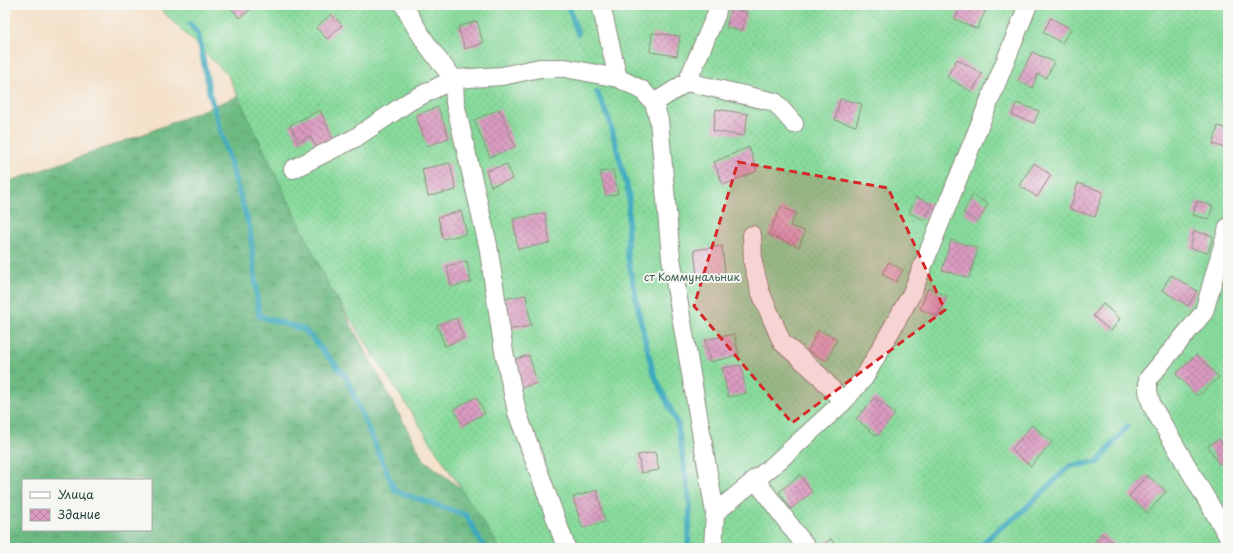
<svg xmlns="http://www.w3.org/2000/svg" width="1233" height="553" font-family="'Playpen Sans',sans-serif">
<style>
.forest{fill:url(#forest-crowns);stroke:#467c5c;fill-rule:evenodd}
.garden{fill:url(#garden-dots);stroke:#538c68}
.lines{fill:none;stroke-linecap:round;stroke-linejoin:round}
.stream{stroke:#3eaabe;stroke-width:5.5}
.building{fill:url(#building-cross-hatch)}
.minor-casing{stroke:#8a8e7e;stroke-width:20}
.minor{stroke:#fff;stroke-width:18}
.marked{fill:#d62828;fill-opacity:0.2;stroke:#d62828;stroke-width:3;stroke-dasharray:8 5;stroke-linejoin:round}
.labels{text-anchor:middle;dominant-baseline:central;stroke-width:4;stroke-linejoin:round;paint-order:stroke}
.park-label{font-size:11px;fill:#345c49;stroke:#f6f6f2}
</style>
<defs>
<pattern id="forest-crowns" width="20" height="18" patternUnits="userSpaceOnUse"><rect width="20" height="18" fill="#6dba83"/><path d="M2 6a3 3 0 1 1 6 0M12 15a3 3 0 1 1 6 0" fill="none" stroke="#59986c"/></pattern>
<pattern id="garden-dots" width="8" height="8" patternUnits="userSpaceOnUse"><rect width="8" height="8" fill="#87da9b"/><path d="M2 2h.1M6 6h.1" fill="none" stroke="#74bc86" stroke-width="1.8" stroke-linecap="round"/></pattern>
<pattern id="building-cross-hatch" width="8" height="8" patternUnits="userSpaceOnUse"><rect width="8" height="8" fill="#db9bc1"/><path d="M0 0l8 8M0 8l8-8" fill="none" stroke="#b1809e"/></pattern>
</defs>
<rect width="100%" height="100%" fill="#f6f6f2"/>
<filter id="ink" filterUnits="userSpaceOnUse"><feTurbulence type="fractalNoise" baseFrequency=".025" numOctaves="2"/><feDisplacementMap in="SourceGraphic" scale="8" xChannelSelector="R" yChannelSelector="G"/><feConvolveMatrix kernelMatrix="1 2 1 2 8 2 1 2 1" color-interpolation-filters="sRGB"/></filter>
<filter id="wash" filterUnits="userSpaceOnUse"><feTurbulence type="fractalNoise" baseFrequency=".012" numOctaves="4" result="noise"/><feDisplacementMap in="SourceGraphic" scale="16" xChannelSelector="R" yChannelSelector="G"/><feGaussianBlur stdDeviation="0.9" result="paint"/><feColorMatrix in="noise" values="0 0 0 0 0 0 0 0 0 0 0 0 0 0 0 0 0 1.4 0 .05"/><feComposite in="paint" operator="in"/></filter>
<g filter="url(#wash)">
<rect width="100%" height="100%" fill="#f4e0c8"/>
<path class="forest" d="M256 89 317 261 423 459 484 507 551 548H5V183L139 136ZM23 480H151V530H23Z"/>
<path class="garden" d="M156 5H1228V548H500L330 288 228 75Z"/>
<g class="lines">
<path class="stream" d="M568 5 578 34
M190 24 198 33 210 95 250 229 259 316 305 330 346 377 395 491 466 515 484 548
M597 92 609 119 629 194 627 253 641 322 653 372 678 425 690 506 688 548
M978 548 996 531 1017 516 1070 466 1098 462 1127 426"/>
</g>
<g id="blocks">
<path class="building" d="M229 5H249L251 9 239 18Z
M961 5H988L977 29 955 19Z
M731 8 747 12 742 31 726 27Z
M331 14 342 25 327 39 316 28Z
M1051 18 1071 29 1062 43 1043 32Z
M477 21 483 43 465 49 458 27Z
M652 33 680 36 677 56 650 52Z
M1032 52 1054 62 1046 78 1038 74 1032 88 1018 81Z
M957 59 982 74 972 92 947 77Z
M1228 95V109L1223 108Z
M840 99 862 104 856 126 835 120Z
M1016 103 1039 111 1034 123 1012 115Z
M438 107 449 138 427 146 416 115Z
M500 109 515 147 490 157 474 120Z
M716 109 748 114 744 136 713 131Z
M320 110 335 143 318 151 310 136 298 142 290 125Z
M1218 126 1228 129V149L1213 144Z
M749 147 757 171 723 185 714 162Z
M450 163 456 190 428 196 422 169Z
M1034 163 1051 175 1037 197 1019 185Z
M507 164 512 179 491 186 486 171Z
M613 170 618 194 606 196 600 172Z
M1078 183 1103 192 1095 217 1070 209Z
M973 195 988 204 978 222 963 213Z
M916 197 932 204 925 220 909 213Z
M1197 201 1213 206 1209 219 1193 215Z
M781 207 796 213 790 226 805 231 799 247 768 235Z
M461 211 467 234 443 239 438 217Z
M545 213 550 243 518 249 513 219Z
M1194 231 1213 236 1208 253 1190 248Z
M951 240 978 248 969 278 942 270Z
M722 246 725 273 697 276 694 250Z
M467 261 471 282 451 287 447 266Z
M889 262 903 270 896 282 882 274Z
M1171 275 1197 291 1188 306 1162 290Z
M928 288 947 296 938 317 920 309Z
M526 295 531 326 508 330 503 299Z
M1103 304 1120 319 1111 331 1093 316Z
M456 318 464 338 445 346 437 325Z
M818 330 837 339 827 361 808 351Z
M734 334 739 355 710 362 705 340Z
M529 355 537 383 520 388 513 360Z
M1196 355 1219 377 1198 396 1176 374Z
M741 365 746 393 728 397 722 368Z
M476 397 485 413 463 425 454 409Z
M875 397 895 414 877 436 856 419Z
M1032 425 1052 442 1031 466 1011 450Z
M1219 439 1228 454V458L1219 464 1208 446Z
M655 452 659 470 641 473 638 455Z
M800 475 812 492 791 509 779 492Z
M1147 475 1166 491 1148 513 1129 496Z
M597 490 605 522 582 528 573 497Z
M1101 533 1118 546 1117 548H1090Z
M831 539 837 548H818Z"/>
</g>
</g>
<g filter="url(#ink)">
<use href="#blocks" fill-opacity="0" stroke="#8a8e7e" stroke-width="1"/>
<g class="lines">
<defs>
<path id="minor" d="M404 5C417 32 434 56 454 79L502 76 540 68H565L618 78 642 90 654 103 659 120 671 258 715 513 713 548
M601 5 618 78
M687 82 775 102 794 124
M654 103 687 82 716 15 718 5
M293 169 355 138 410 101 454 79 455 103 488 245 504 352 517 412 566 547
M1228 227 1204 312 1148 379V391L1152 406 1228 536
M752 235 753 263 760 291 782 342 820 376 843 402
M755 479 807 548
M715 513 776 463 843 402 864 378 911 295 1028 5"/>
</defs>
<use href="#minor" class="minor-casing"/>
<use href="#minor" class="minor"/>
</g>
</g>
<path class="marked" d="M738 162 888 188 945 310 792 423 694 306Z"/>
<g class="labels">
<g class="park-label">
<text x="692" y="276">ст Коммунальник</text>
</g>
</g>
<rect width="1233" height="553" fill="none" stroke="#f6f6f2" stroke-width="20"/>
<rect x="22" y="479" width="130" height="52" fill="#f6f6f2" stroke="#a0aca6"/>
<rect x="30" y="492" width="20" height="6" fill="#ffffff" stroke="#a0aca6"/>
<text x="58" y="499" font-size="12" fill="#1f3d34">Улица</text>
<rect x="30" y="509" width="20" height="12" fill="url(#building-cross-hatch)" stroke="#a0aca6"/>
<text x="58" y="519" font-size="12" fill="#1f3d34">Здание</text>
</svg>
